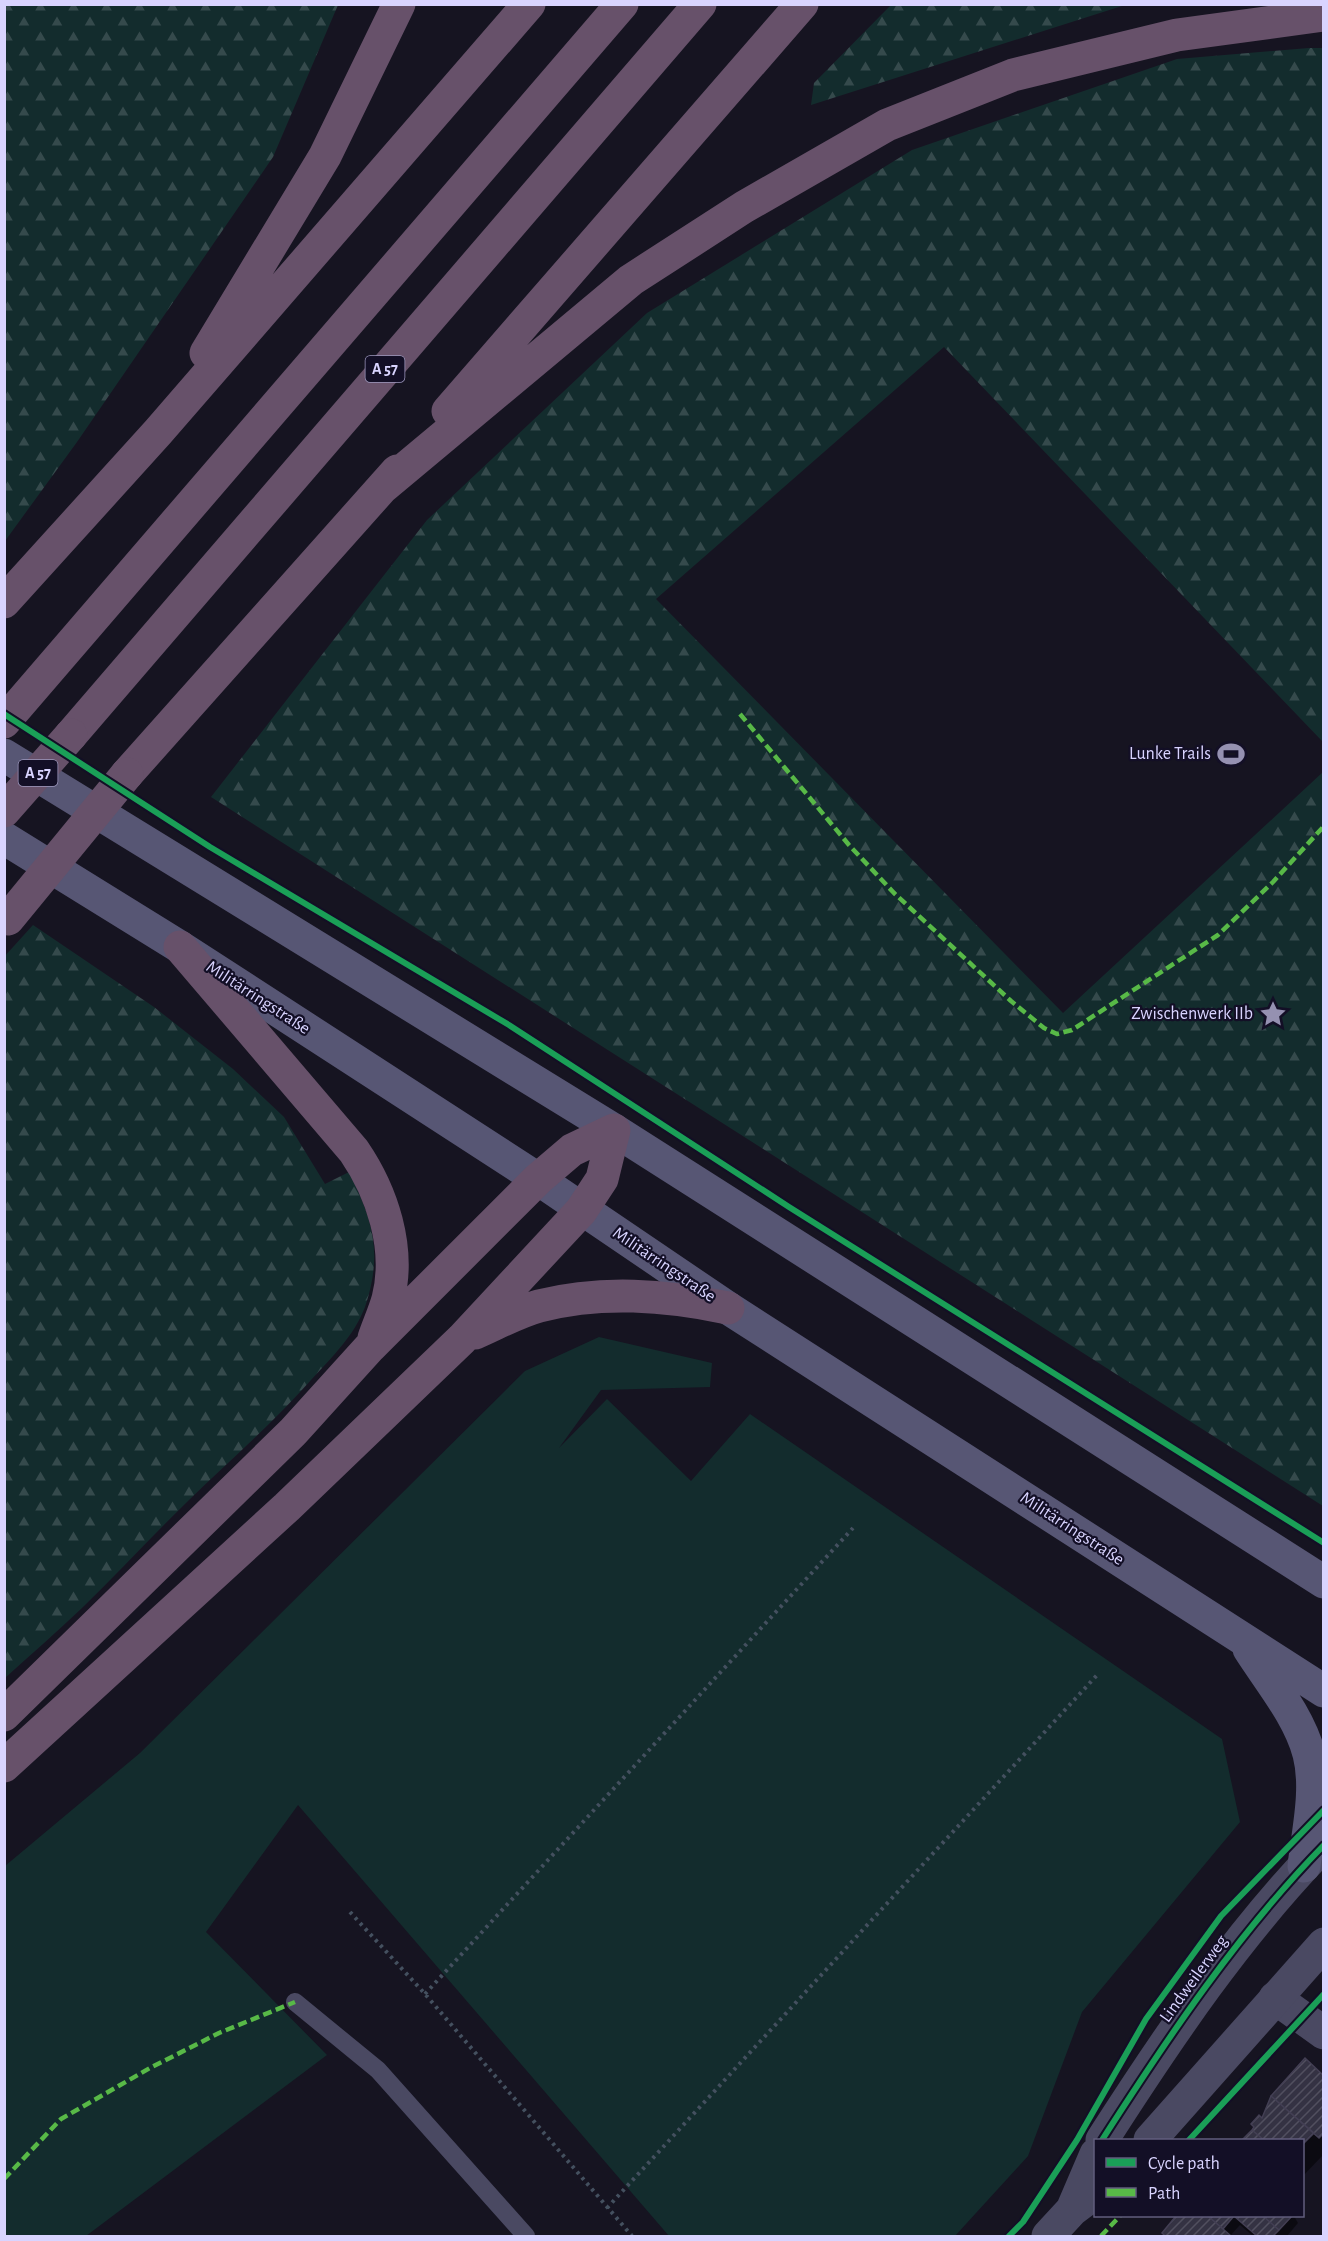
<svg xmlns="http://www.w3.org/2000/svg" width="1328" height="2241" font-family="'Alegreya Sans',sans-serif">
<style>
.green{fill:#132c2d}
.forest{fill:url(#forest-firs)}
.shadow{fill:#0007}
.building{fill:url(#building-hatch);stroke:#433f54;stroke-width:1.5}
.lines{fill:none;stroke-linecap:round;stroke-linejoin:round}
.path{stroke:#44505f;stroke-width:4;stroke-dasharray:3 4.5;stroke-linecap:butt}
.service{stroke:#4a4962;stroke-width:18}
.minor{stroke:#4a4962;stroke-width:33}
.tertiary{stroke:#4a4962;stroke-width:33}
.secondary{stroke:#575674;stroke-width:33}
.motorway{stroke:#67516a;stroke-width:33}
.motorway-bridge{stroke:#67516a;stroke-width:33}
.quiet{stroke:#58b947;stroke-width:4.5;stroke-dasharray:9 4.5;stroke-linecap:butt}
.cycleway-casing{stroke:#130f26;stroke-width:10}
.cycleway{stroke:#1a9f57;stroke-width:6}
.labels{text-anchor:middle;dominant-baseline:central;stroke-width:4.5;stroke-linejoin:round;paint-order:stroke}
.shield{fill:#130f26;stroke:#9e99be;stroke-width:1.5}
.shield-label{font-size:16px;font-weight:bold;fill:#d9d4ff}
.poi-label{font-size:18px;fill:#d9d4ff;stroke:#130f26;text-anchor:end}
.street-label{font-size:18px;fill:#d9d4ff;stroke:#130f26}
</style>
<defs>
<pattern id="forest-firs" width="22" height="20" patternUnits="userSpaceOnUse" patternTransform="scale(1.5)"><rect width="22" height="20" fill="#132c2d"/><path d="M5 1l3.5 6h-7zM16 11l3.5 6h-7z" fill="#354a4c"/></pattern>
<pattern id="building-hatch" width="6" height="6" patternUnits="userSpaceOnUse" patternTransform="scale(1.5)"><rect width="6" height="6" fill="#343243"/><path d="M-1 1l2-2M0 6l6-6M5 7l2-2" fill="none" stroke="#514f5f"/></pattern>
</defs>
<rect width="100%" height="100%" fill="#161421"/>
<path class="green" d="M599 1337 712 1363 710 1387 601 1390 559 1448 607 1399 691 1481 750 1414 1222 1739 1240 1822 1082 2012 1028 2156 955 2236H669L298 1805 206 1932 327 2055 86 2236H5V1866L140 1753 525 1371Z"/>
<path class="forest" d="M5 4 338 5 273 157 77 442 5 541Z
M891 5V4L1125 5 811 105 814 83Z
M1309 48H1324L1323 742 944 347 656 599 1063 1013 1323 772V1506L211 797 427 520 647 313 912 150 1177 59Z
M33 925 154 1007 233 1069 284 1117 325 1184 349 1172C373 1220 383 1254 365 1307 354 1336 332 1357 311 1380 273 1423 229 1461 188 1501 152 1536 118 1573 82 1608 57 1632 30 1655 5 1678L4 957Z"/>
<path class="shadow" d="M1324 2078V2154L1302 2177V2140H1244L1262 2121Z
M1175 2216 1208 2218 1207 2216H1294L1298 2223 1287 2236H1253L1240 2225 1230 2236H1161L1177 2218Z"/>
<path class="building" d="M1305 2058 1324 2076V2133L1319 2138 1271 2096Z
M1271 2096 1314 2133 1302 2145V2140H1264L1252 2130 1254 2127 1251 2124 1259 2115 1262 2118Z
M1252 2130 1264 2140H1242Z
M1176 2216H1208L1231 2236H1165L1162 2233Z
M1208 2216H1234L1223 2229Z
M1234 2216H1263L1279 2230 1273 2236H1257Z
M1263 2216H1292L1279 2230Z"/>
<g class="lines">
<path class="path" d="M350 1912 425 1994 632 2236
M425 1994 853 1528
M607 2208 1098 1674"/>
<path class="service" d="M295 2002 378 2070 526 2236"/>
<path class="minor" d="M1275 1998 1324 2033"/>
<path class="tertiary" d="M1102 2140C1168 2037 1238 1933 1324 1845
M1150 2140 1324 1944
M1072 2210 1096 2154
M1048 2236 1072 2210 1096 2192"/>
<path class="secondary" d="M4 755 614 1130 1324 1582
M4 838 180 947 538 1179 728 1308 1324 1691
M1249 1649C1270 1682 1299 1716 1309 1754 1318 1789 1308 1831 1304 1866"/>
<path class="motorway" d="M206 353 325 156 399 4
M448 411 802 4
M383 487 631 280 744 207 887 125 1013 75 1177 35 1324 15
M4 602 158 432 529 4
M4 722 622 4
M71 735 700 4
M127 774 397 471
M180 947 354 1151C382 1192 401 1248 388 1299 384 1313 378 1326 374 1338
M475 1333C496 1324 517 1312 539 1306 602 1290 665 1295 728 1308
M4 1715 293 1432 370 1347 538 1179 572 1150 614 1130
M4 1766 287 1507 462 1339 581 1211 602 1179 614 1130"/>
<path class="motorway-bridge" d="M4 811 71 735
M8 919 127 774"/>
<path class="quiet" d="M740 714 849 845 894 893 1011 1001 1044 1028 1057 1034 1072 1030 1218 935 1273 882 1324 826
M4 2179 61 2119 150 2068 219 2033 295 2002
M1101 2236 1120 2216"/>
<defs>
<path id="cycleway" d="M4 714 210 847 509 1025 789 1207 1324 1543
M1102 2140C1168 2037 1238 1933 1324 1845
M1189 2140 1324 1994
M1009 2236 1023 2222 1077 2140 1146 2019 1221 1916 1324 1810"/>
</defs>
<use href="#cycleway" class="cycleway-casing"/>
<use href="#cycleway" class="cycleway"/>
</g>
<defs>
<symbol id="stadium-bare" viewBox="-9 -9 18 18"><path d="M0-5a6.5 5 0 1 0 0 10a6.5 5 0 1 0 0-10ZM-3.5-1.8h7v3.6h-7Z" fill="#9591b1" stroke="#130f26" stroke-width="2.5" paint-order="stroke"/></symbol>
<symbol id="sight-bare" viewBox="-9 -9 18 18"><path d="M0-6L1.8-2.2L6-1.7L2.9 1.2L3.7 5.4L0 3.3L-3.7 5.4L-2.9 1.2L-6-1.7L-1.8-2.2Z" fill="#9591b1" stroke="#130f26" stroke-width="2.5" paint-order="stroke"/></symbol>
</defs>
<g fill-rule="evenodd">
<use href="#stadium-bare" x="1212" y="735" width="38" height="38"/>
<use href="#sight-bare" x="1254" y="995" width="38" height="38"/>
</g>
<g class="labels">
<g class="shield">
<rect x="365.5" y="356" width="39" height="26" rx="4.5"/>
<rect x="18.5" y="760" width="39" height="26" rx="4.5"/>
</g>
<g class="shield-label">
<text x="385" y="369">A 57</text>
<text x="38" y="773">A 57</text>
</g>
<g class="poi-label">
<text x="1211" y="754">Lunke Trails</text>
<text x="1253" y="1014">Zwischenwerk IIb</text>
</g>
<g class="street-label">
<text transform="translate(258 998) rotate(33)">Militärringstraße</text>
<text transform="translate(664 1265) rotate(34)">Militärringstraße</text>
<text transform="translate(1072 1529) rotate(33)">Militärringstraße</text>
<text transform="translate(1194 1979) rotate(-54)">Lindweilerweg</text>
</g>
</g>
<rect width="1328" height="2241" fill="none" stroke="#d9d4ff" stroke-width="12"/>
<rect x="1094" y="2139" width="210" height="78" fill="#130f26" stroke="#625e7d" stroke-width="1.5"/>
<rect x="1106" y="2158" width="30" height="9" fill="#1a9f57" stroke="#625e7d" stroke-width="1.5"/>
<text x="1148" y="2169" font-size="18" fill="#d9d4ff">Cycle path</text>
<rect x="1106" y="2188" width="30" height="9" fill="#58b947" stroke="#625e7d" stroke-width="1.5"/>
<text x="1148" y="2199" font-size="18" fill="#d9d4ff">Path</text>
</svg>
